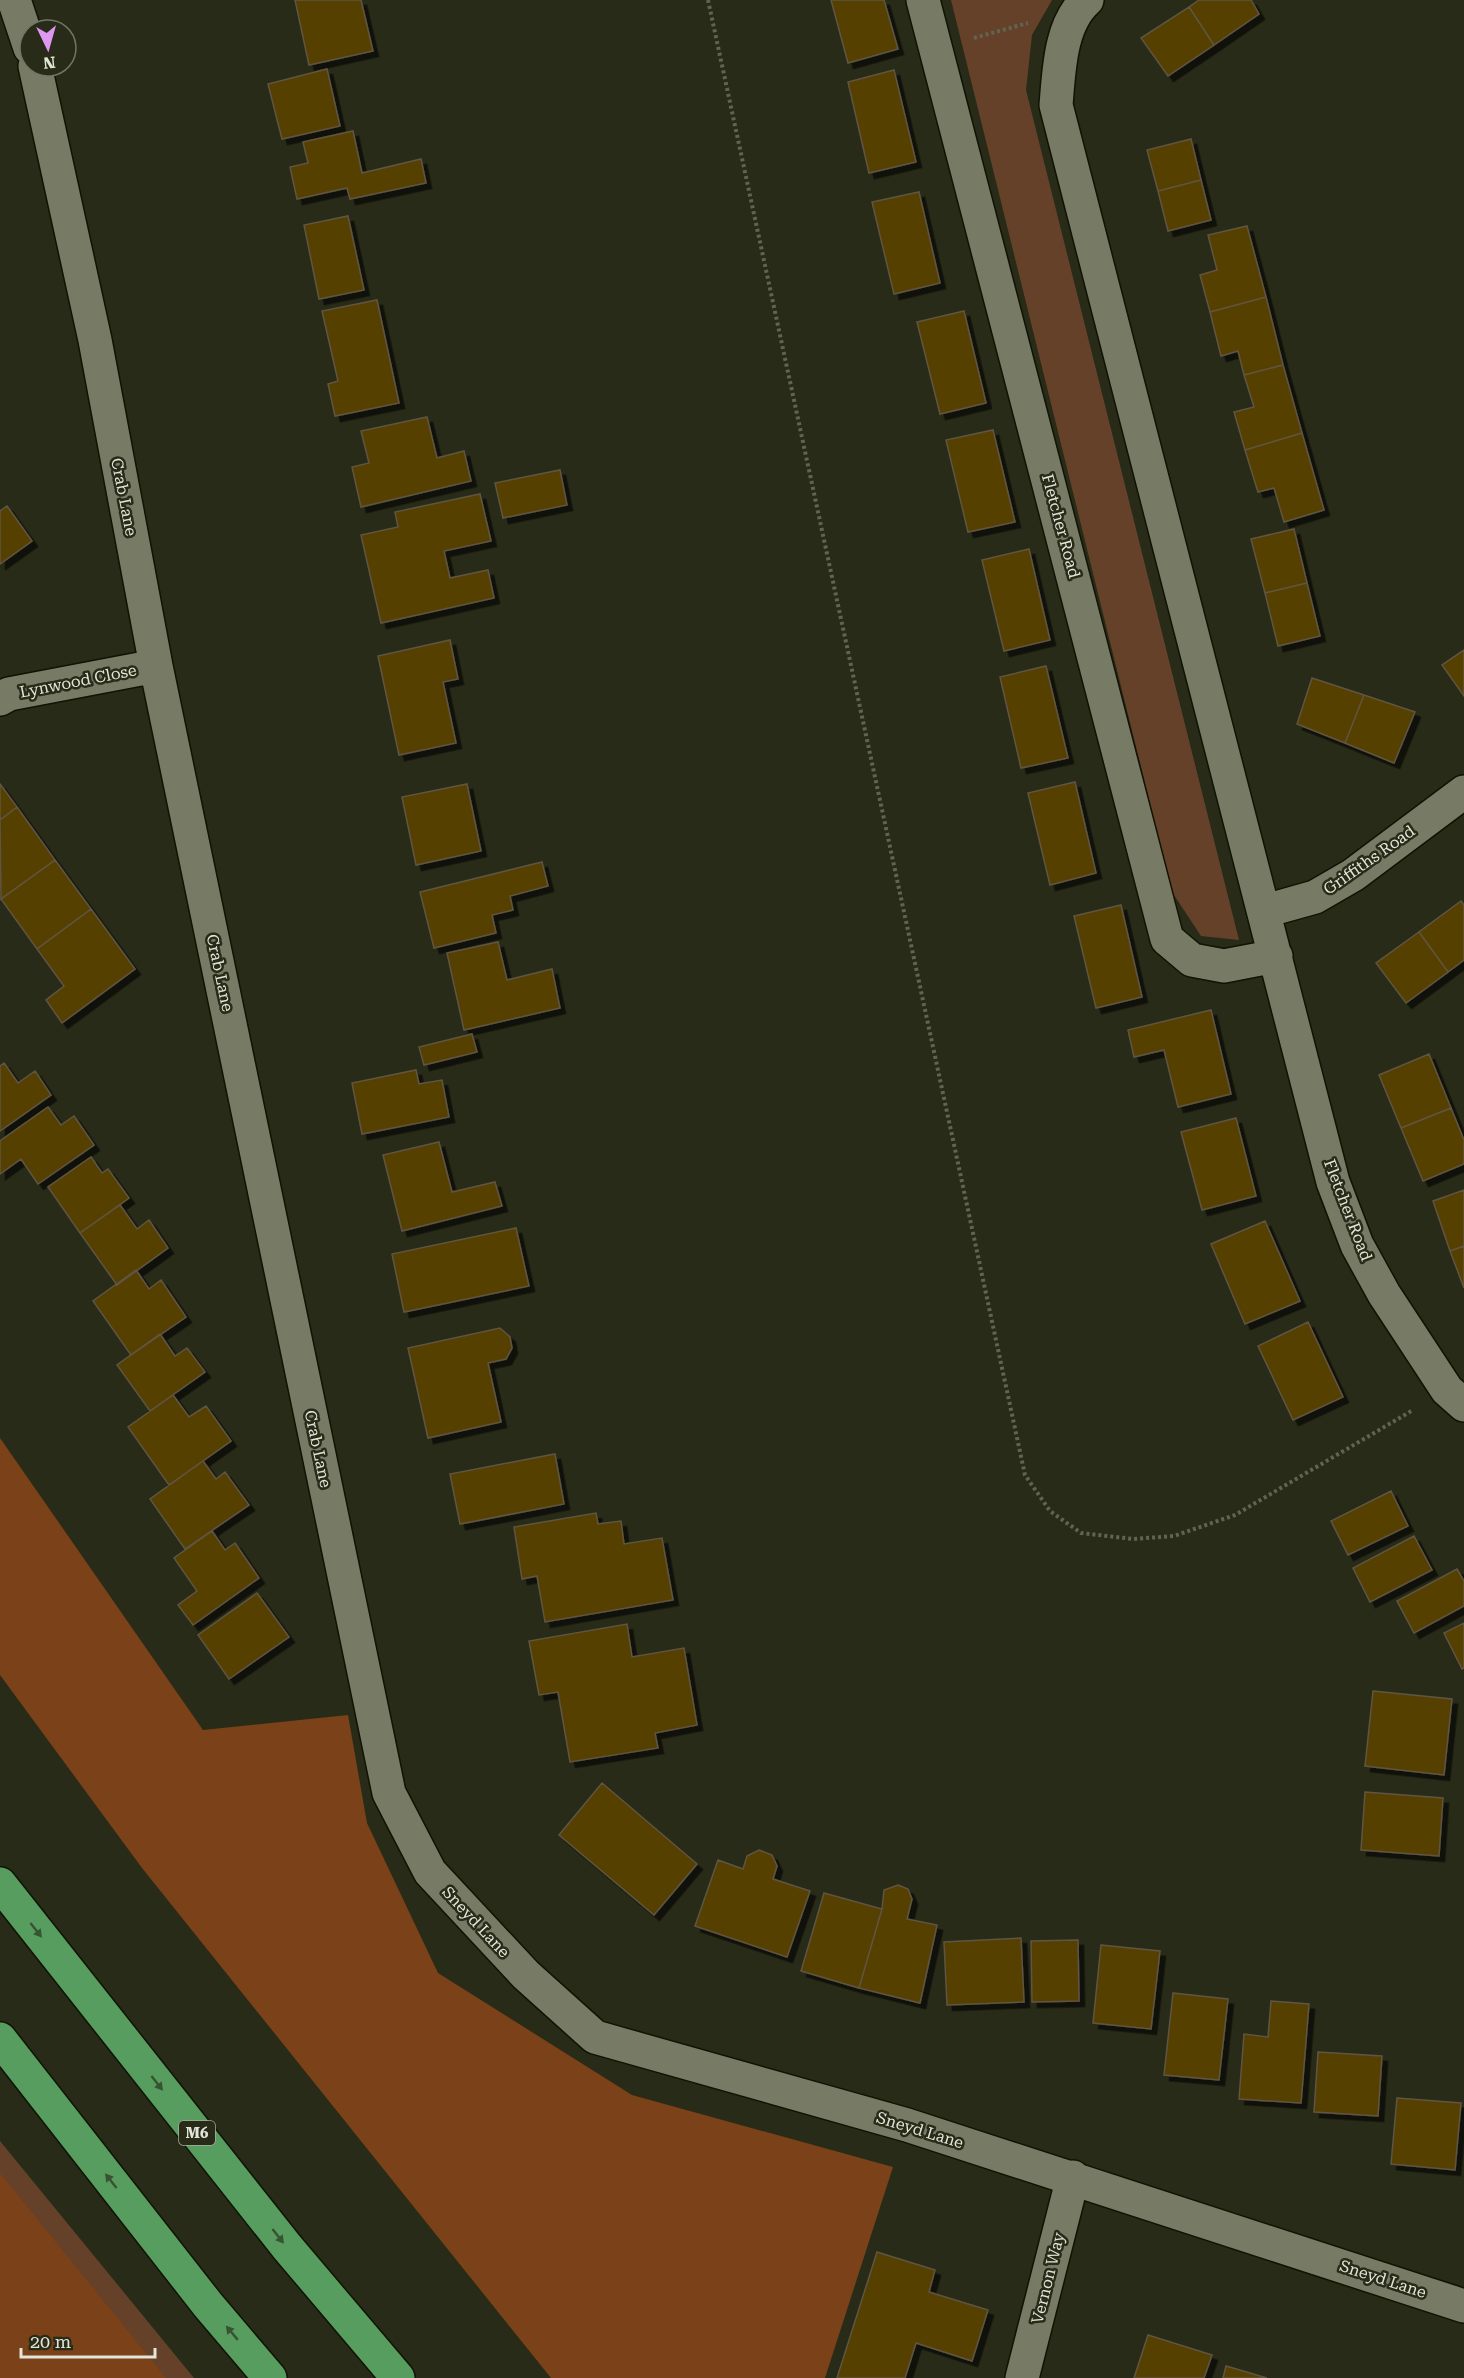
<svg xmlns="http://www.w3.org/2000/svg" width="1464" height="2378" font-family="'Roboto Serif',serif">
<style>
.green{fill:#654129}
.forest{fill:#7b4118}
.building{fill:#573f03;stroke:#5f5542;stroke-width:1.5;filter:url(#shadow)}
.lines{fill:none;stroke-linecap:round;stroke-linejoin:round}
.minor-casing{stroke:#111303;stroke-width:36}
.highway-casing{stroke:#111303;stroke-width:36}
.path{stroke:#616453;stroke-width:4;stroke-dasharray:3 3;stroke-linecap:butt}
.minor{stroke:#777b66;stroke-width:33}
.highway{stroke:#569d5f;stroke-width:33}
.oneway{fill:#385331}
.labels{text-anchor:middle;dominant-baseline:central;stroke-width:5;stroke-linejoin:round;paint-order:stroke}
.shield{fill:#282b18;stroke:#abad9f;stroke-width:1.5}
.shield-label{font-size:15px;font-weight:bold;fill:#e3e5d9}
.street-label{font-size:16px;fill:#e3e5d9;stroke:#282b18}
</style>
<defs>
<filter id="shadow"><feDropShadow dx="5.5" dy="5.5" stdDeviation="0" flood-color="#0009"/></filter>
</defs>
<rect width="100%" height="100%" fill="#282b18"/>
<path class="green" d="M951 0H1052L1032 35 1026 90 1239 940 1201 936 1172 892Z
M0 2141 194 2378H0Z"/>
<path class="forest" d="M0 1438 203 1730 348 1715 367 1823 438 1973 632 2095 893 2167 825 2378H551L142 1868 0 1675Z
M0 2173 166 2378H0Z"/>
<path class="building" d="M295 0H361L373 51 309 65Z
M831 0H884L898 49 848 63Z
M1199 0H1251L1259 14 1214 45 1189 7Z
M1189 7 1214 45 1168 76 1141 38Z
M327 69 340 126 282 139 268 84Z
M894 70 916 162 869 173 848 82Z
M353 131 362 173 421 159 426 183 350 199 347 188 297 199 290 167 308 163 303 142Z
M1191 139 1201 180 1158 191 1147 150Z
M1201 180 1211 220 1168 231 1158 191Z
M919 192 940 283 894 294 872 202Z
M348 216 364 290 319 299 304 225Z
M1247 226 1266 297 1210 312 1200 275 1217 270 1208 235Z
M1266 297 1283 365 1244 375 1238 351 1221 356 1210 312Z
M377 300 399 403 335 416 328 384 338 381 322 311Z
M964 311 986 403 940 414 917 322Z
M1283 365 1302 433 1245 450 1234 412 1254 407 1244 375Z
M427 417 437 458 464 451 471 481 361 507 352 467 369 463 361 431Z
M993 430 1015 522 968 532 946 440Z
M1302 433 1324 510 1284 522 1274 488 1258 492 1245 450Z
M560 470 567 505 503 518 495 483Z
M480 494 491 541 444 551 450 578 488 570 494 598 381 623 361 535 398 527 395 512Z
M7 506 32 541 0 564V511Z
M1294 529 1307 583 1265 593 1251 539Z
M1029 549 1050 640 1004 651 982 560Z
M1307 583 1320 636 1278 646 1265 593Z
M450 640 458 679 443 682 456 743 399 755 378 656Z
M1464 650V696L1442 665Z
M1046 666 1068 758 1021 768 1000 677Z
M1312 678 1364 695 1345 743 1297 724Z
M1364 695 1415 712 1394 763 1345 743Z
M1075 782 1096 873 1050 885 1028 793Z
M0 784 17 807 0 820Z
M467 784 481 851 416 865 402 797Z
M17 807 55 860 1 899 0 820Z
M55 860 91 909 37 949 1 899Z
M542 862 548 886 510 896 513 910 492 915 496 933 434 948 420 892Z
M1461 901 1464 905V960L1448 972 1419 932Z
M1121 905 1142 997 1096 1008 1074 916Z
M91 909 135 969 62 1023 46 1000 64 986 37 949Z
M1419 932 1448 972 1406 1003 1376 963Z
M498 942 507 980 552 969 560 1008 464 1030 447 953Z
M1211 1010 1231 1094 1178 1107 1164 1050 1134 1057 1128 1030Z
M472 1034 477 1052 424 1065 419 1047Z
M1429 1054 1451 1108 1401 1128 1379 1075Z
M4 1063 18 1083 35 1071 51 1095 0 1131V1066Z
M416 1070 419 1084 442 1080 449 1117 362 1134 352 1083Z
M48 1107 61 1125 74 1116 94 1145 38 1184 21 1159 0 1174V1141Z
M1451 1108 1464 1140V1164L1423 1181 1401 1128Z
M1236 1118 1256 1196 1202 1210 1181 1132Z
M439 1142 452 1192 495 1182 502 1206 402 1231 383 1155Z
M91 1157 102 1173 108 1169 129 1198 80 1233 48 1187Z
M1464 1190V1246L1450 1251 1433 1201Z
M120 1205 137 1229 149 1220 168 1248 117 1285 80 1233Z
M1265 1221 1300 1301 1245 1324 1211 1244Z
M516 1228 529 1286 404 1312 392 1254Z
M1464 1246V1288L1450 1251Z
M136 1270 149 1289 161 1280 186 1317 131 1355 93 1301Z
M1308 1322 1343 1397 1293 1420 1258 1346Z
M500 1328 510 1337 512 1348 506 1359 488 1363 501 1422 428 1438 408 1348Z
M160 1334 175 1356 187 1348 205 1372 150 1411 117 1365Z
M173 1395 189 1417 206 1406 231 1441 169 1485 128 1427Z
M555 1454 564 1504 460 1524 450 1474Z
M203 1461 216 1479 225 1472 249 1505 185 1549 150 1499Z
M1391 1491 1408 1526 1348 1555 1331 1521Z
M596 1513 598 1524 621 1521 624 1544 662 1538 673 1600 545 1622 537 1576 522 1579 514 1527Z
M212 1531 225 1550 235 1543 259 1578 193 1625 178 1605 197 1591 174 1558Z
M1414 1536 1432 1570 1370 1602 1353 1568Z
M1457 1569 1464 1581V1606L1414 1633 1397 1601Z
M257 1593 289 1637 229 1679 198 1635Z
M1464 1623V1668L1462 1669 1444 1633Z
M627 1624 632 1657 684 1648 697 1725 655 1733 658 1748 570 1762 558 1692 539 1695 529 1641Z
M1373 1691 1452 1699 1444 1775 1365 1766Z
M602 1783 697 1864 654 1915 559 1835Z
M1365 1792 1443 1798 1439 1856 1361 1850Z
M759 1850 772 1855 777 1866 773 1879 810 1891 787 1957 695 1926 718 1860 743 1869 747 1856Z
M898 1885 908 1889 912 1899 907 1919 937 1925 920 2003 859 1988 882 1909 884 1890Z
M824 1893 882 1909 859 1988 801 1971Z
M1021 1938 1024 2002 947 2005 944 1942Z
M1078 1940 1079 2001 1032 2002 1031 1941Z
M1101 1945 1160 1951 1151 2029 1093 2023Z
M1173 1993 1228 1999 1219 2080 1164 2075Z
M1271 2001 1309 2004 1301 2103 1239 2099 1244 2034 1268 2037Z
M1318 2052 1382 2056 1378 2116 1314 2112Z
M1397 2098 1461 2103 1455 2170 1391 2164Z
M877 2252 935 2270 929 2292 988 2310 972 2361 916 2343 905 2378H837Z
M1148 2335 1212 2355 1204 2378H1134Z
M1226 2366 1267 2378H1223Z"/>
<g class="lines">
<defs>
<path id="minor" d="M14 0 30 48
M923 0 1167 939 1192 960 1224 966 1276 956
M1087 0C1060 24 1059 70 1056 105L1333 1182 1357 1245 1384 1294 1447 1390 1464 1405
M35 66 95 340 156 666 389 1793 430 1872 526 1975 595 2037 907 2125 1464 2306
M0 699 9 694 156 666
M1265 911 1315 897 1353 875 1464 792
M1022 2378 1073 2177"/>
<path id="highway" d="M0 1884 287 2247 398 2378
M0 2039 208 2305 270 2378"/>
</defs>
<use href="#minor" class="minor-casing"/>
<use href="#highway" class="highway-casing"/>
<path class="path" d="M708 0 1025 1475 1050 1511 1081 1533 1133 1539 1174 1536 1235 1515 1413 1410
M974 38 1028 23"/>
<use href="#minor" class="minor"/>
<use href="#highway" class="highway"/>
</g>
<defs><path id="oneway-solid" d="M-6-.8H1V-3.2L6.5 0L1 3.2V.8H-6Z" transform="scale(1.5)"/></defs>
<g class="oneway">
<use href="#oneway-solid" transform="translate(36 1930) rotate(52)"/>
<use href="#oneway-solid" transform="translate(157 2083) rotate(52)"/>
<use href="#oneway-solid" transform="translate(111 2181) rotate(-128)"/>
<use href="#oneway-solid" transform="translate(278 2236) rotate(52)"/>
<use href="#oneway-solid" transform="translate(232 2333) rotate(-130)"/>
</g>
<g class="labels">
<rect class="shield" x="179" y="2121" width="36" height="24" rx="4.5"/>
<g class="shield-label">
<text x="197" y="2133">M6</text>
</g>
<g class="street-label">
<text transform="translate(124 497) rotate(79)">Crab Lane</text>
<text transform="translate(1061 526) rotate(75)">Fletcher Road</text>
<text transform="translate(78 681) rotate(-11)">Lynwood Close</text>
<text transform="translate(1369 860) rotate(-35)">Griffiths Road</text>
<text transform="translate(220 973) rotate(78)">Crab Lane</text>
<text transform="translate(1348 1210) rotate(69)">Fletcher Road</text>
<text transform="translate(318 1449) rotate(78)">Crab Lane</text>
<text transform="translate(476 1922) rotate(47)">Sneyd Lane</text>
<text transform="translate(920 2130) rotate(17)">Sneyd Lane</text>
<text transform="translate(1048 2278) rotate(-76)">Vernon Way</text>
<text transform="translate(1383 2279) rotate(18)">Sneyd Lane</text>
</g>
</g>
<g transform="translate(48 48) rotate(175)"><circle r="28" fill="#282b18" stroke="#737565" stroke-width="1.5"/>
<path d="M0-4.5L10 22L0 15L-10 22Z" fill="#de98f2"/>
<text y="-9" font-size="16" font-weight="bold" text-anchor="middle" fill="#e3e5d9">N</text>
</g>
<path d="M21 2348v9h134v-9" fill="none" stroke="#e3e5d9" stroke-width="3"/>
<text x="30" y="2348" font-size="18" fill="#e3e5d9" stroke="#282b18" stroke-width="4.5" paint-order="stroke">20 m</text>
</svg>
